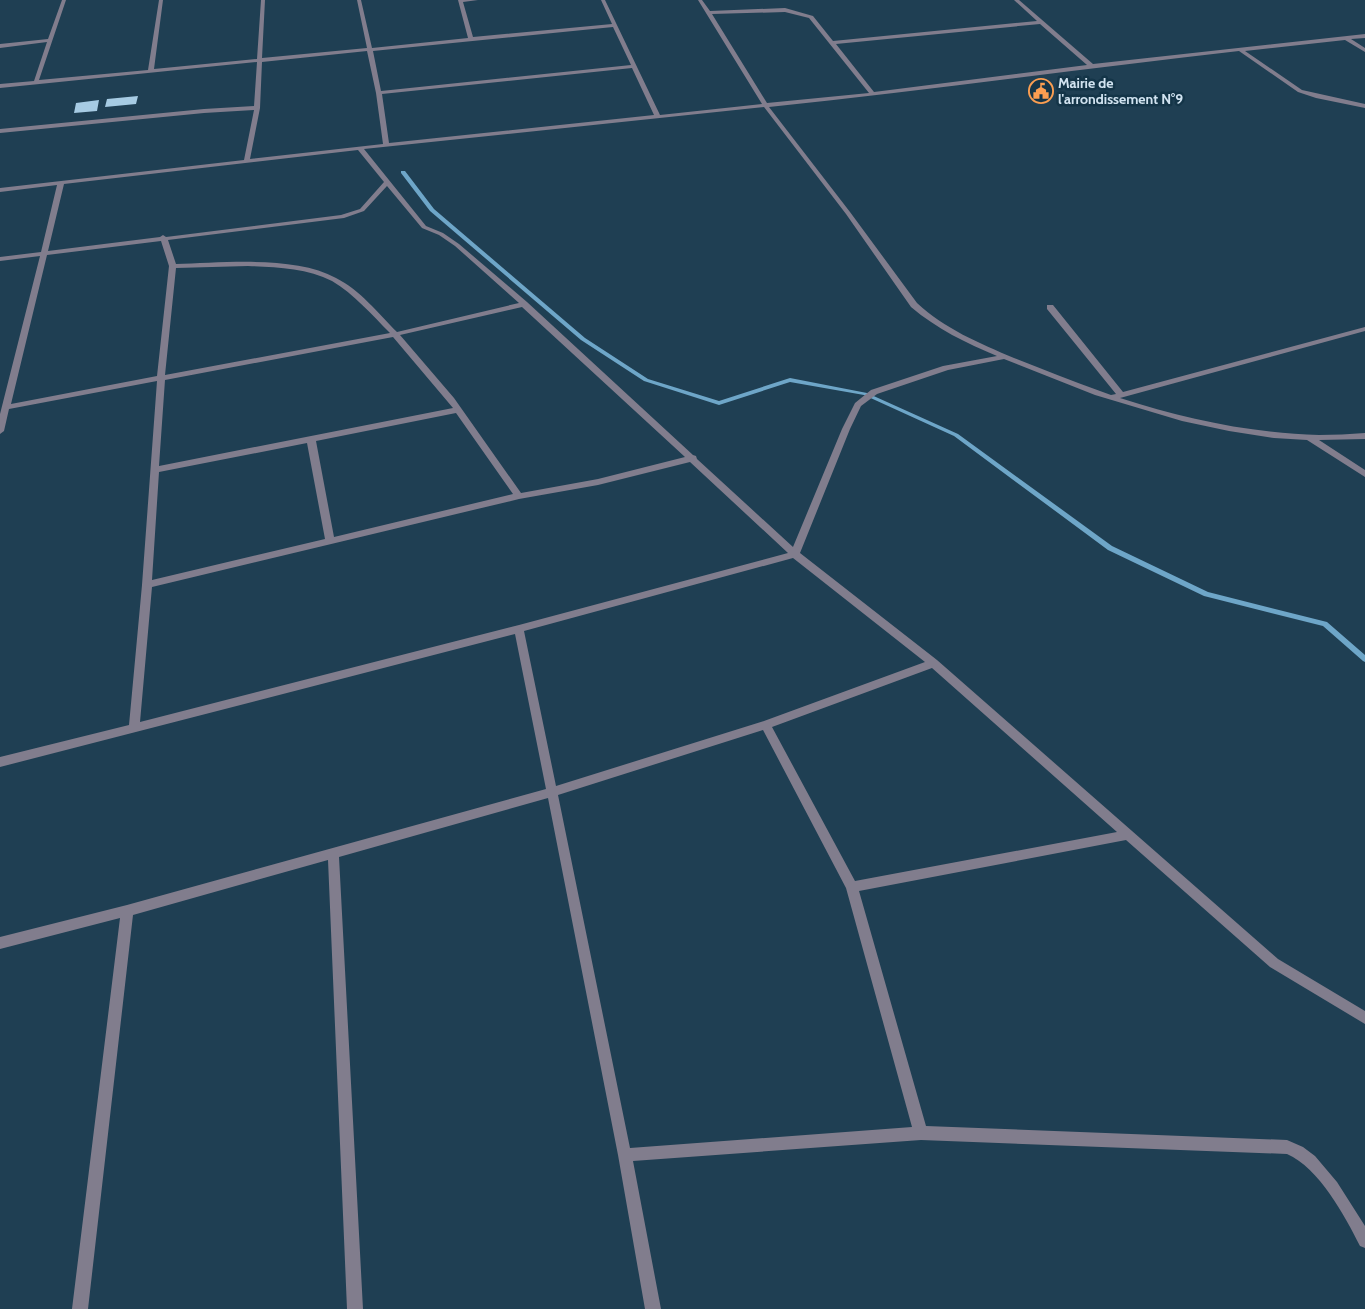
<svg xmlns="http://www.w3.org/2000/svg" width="1365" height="1309" font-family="Cabin,sans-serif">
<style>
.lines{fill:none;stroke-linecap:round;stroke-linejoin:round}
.stream{fill:#6ea6c8;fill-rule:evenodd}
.building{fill:#a6cbe3}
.minor{fill:#817d8d;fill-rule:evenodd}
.labels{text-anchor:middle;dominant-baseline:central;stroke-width:5;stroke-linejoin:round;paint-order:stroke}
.far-poi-label{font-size:14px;font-weight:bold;fill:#d1e3f0;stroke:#143548;text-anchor:start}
</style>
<rect width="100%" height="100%" fill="#1f3f53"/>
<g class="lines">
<path class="stream" d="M401 171H405L434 209 585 338 648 379 719 401 790 378 867 393 958 434 1112 546 1208 592 1327 622 1365 655V662L1363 661 1323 626 1204 596 1108 550 954 436 864 395 790 382 719 405 644 381 581 340 430 211 401 173Z"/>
</g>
<path class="building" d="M138 96 136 104 105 107 107 99Z
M99 100 97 111 74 113 76 103Z"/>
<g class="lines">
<path class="minor" d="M62 0H66L39 80 148 70 159 0H163L154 69 257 59 261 0H265L262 58 367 48 357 0H361L372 48 468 38 458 0H478L463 2 473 37 612 24 601 0H605L660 115 762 104 698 0H702L710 11 785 8 813 16 833 41 1037 21 1014 0H1019L1093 64 1365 34V38L1351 39 1365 48V52L1345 40 1245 51 1302 90 1365 104V108L1316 98 1298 92 1239 51C1082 69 926 90 769 107L850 212 917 303C945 329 979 343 1014 358 1043 369 1071 381 1100 391L1111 395 1116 394 1047 309V305H1053L1123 392 1365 327V331L1120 398C1184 419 1251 433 1319 435 1334 435 1350 434 1365 433V439L1319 440 1365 470V477L1307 440 1274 438 1229 431 1182 421 1095 395 1004 359 948 370 877 394 861 406 850 429 800 553 937 660 1278 959 1365 1011V1024L1270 967 1126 840 859 891 926 1126 1287 1140 1303 1147 1315 1156 1337 1182 1365 1226V1248L1360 1246C1345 1216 1319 1168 1287 1154L921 1140 633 1161 661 1309H645L618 1155 548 798 339 857 363 1309H347L328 860 133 915 88 1309H72L120 918 0 949V937L127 905 546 789 515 634 0 767V757L129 725 142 585 157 381 9 409 4 431 0 434V414L40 256 0 261V257L41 252 57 185 0 192V188L244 160 254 110 204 113 0 133V129L204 109 254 106 257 62 0 88V84L34 81 47 42 0 48V44L48 39ZM785 12 809 18 869 93 767 103 712 14ZM1040 24 1087 65 874 92 836 44ZM613 27 631 65 381 91 373 51ZM367 51 376 93 383 144 250 159 260 108 262 62ZM632 68 654 115 389 143 382 94ZM764 107 846 214 911 307C937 329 966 343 997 356L943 366 871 390 855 403 842 429 793 547 697 459 696 456 693 455 527 302 459 244 443 233 426 226 364 149ZM358 150 384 182 360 209 341 215 166 237 163 235 160 237 48 251 64 184ZM387 186 422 228 439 235 455 246 519 303 397 332C378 313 360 290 336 278 295 255 222 263 176 264L168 240 344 218 364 211ZM161 241 169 266 157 376 11 404 47 255ZM248 266C275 267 307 268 332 281 354 294 372 315 390 333L165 375 176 268ZM522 307 685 457 598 479 521 493 454 398 400 335ZM393 337 453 408 159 466 165 380ZM456 413 513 494 334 537 316 441ZM307 443 325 539 152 580 159 472ZM690 462 788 553 519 625 140 722 152 587 519 499 598 485ZM793 558 925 662 764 721 556 786 524 631ZM932 668 1117 832 855 881 772 727ZM763 730 846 888 912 1127 630 1148 558 795Z"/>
</g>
<defs>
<symbol id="civic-ring" viewBox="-11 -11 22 22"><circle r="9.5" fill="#143548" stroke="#fb9e51" stroke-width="1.5"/><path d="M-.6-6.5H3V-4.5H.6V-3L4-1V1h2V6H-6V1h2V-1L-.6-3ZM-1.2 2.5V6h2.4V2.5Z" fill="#fb9e51"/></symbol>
</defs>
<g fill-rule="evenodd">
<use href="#civic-ring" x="1027" y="77" width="28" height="28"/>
</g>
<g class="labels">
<g class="far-poi-label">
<text x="1058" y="83">Mairie de<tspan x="1058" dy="16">l'arrondissement N°9</tspan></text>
</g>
</g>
</svg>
